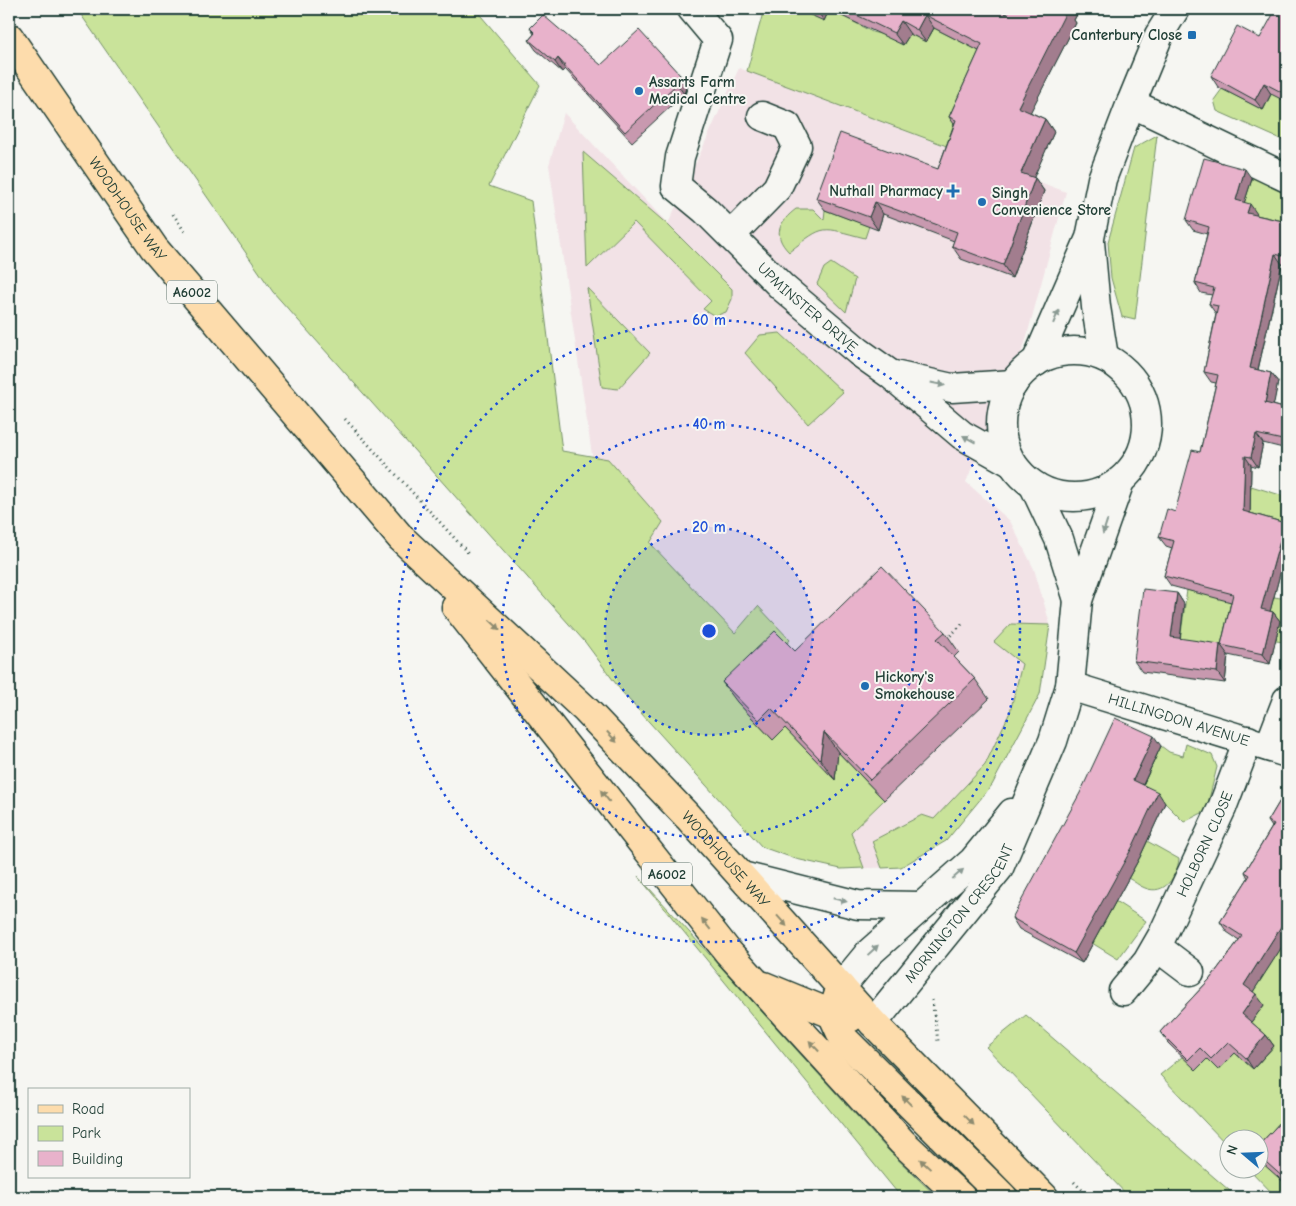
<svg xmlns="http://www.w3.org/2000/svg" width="1296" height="1206" font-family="'Comic Neue',sans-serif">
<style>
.built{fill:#f2e2e6}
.green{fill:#c9e39a;stroke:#749067}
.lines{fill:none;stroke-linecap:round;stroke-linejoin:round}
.minor-casing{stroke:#1f3d34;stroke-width:31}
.major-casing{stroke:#1f3d34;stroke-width:31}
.path{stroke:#1f3d34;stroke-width:3;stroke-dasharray:1 4;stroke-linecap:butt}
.minor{stroke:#f6f6f2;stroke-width:28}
.major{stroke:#fddcac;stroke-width:28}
.wall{fill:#c899af;stroke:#1f3d34}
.shaded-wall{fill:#a27d8e;stroke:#1f3d34}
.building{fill:#e8b2cb;stroke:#1f3d34}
.oneway{fill:#8a9a93}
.oneway2{fill:#8e8c70}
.ring{fill:none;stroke:#1d4ed8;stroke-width:2.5;stroke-dasharray:2.5 5}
.poi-dot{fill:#1f6fb2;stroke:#f6f6f2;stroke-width:2}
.labels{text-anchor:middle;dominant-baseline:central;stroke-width:4;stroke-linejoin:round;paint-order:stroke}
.shield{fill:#f6f6f2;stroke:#60746d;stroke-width:1}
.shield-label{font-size:14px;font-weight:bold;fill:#1f3d34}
.poi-label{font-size:15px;font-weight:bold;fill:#1f3d34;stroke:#f6f6f2;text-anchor:start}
.street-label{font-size:15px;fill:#1f3d34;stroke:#f6f6f2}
.centre{fill:#1d4ed8;stroke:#f6f6f2;stroke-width:2.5}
.ring-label{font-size:15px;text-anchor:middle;font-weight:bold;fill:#1d4ed8;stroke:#f6f6f2;stroke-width:4;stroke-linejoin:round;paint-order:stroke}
</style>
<rect width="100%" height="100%" fill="#f6f6f2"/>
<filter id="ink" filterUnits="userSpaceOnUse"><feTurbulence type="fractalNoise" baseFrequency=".02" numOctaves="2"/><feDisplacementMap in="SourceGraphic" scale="10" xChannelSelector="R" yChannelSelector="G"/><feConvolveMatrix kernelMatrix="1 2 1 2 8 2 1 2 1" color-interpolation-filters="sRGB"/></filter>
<g filter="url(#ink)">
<path class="built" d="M739 68 1066 192 1025 343 966 482 1010 521 1034 569 1050 624 1040 694 992 785 946 841 901 867 841 869 796 859 762 847 628 698 549 165 564 113 668 224Z"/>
<path class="green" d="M77 9H475L540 85 489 186 531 201 562 451 608 459 663 522 650 543 735 633 758 606 790 640 737 702 773 740 785 728 819 763 834 748 884 800 851 832 864 868 841 869 796 859 762 847 622 692 585 642 273 292Z
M764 9H830L872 32 884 35 910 34 926 42 934 28 991 57 952 148 747 71Z
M1287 63V142L1217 111 1214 100 1222 89 1263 110Z
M1157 135 1135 320 1122 317 1111 278 1108 242 1134 148Z
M583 152 668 225 732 289V299L726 312 715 316 703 309 711 301 634 222 587 268Z
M1232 166 1287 191V230L1242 210Z
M796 209H813L824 220 825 210 869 226 865 238C821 227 826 223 789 252 772 235 779 222 796 209Z
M831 263 855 279 846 312 817 284 824 268Z
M587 288 650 353 618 389 602 387Z
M780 333 843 392 808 424 745 353 760 335Z
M1251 486 1287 497V531L1274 597 1287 599V630L1284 642 1276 641 1279 621 1238 612 1228 655 1179 648 1187 590 1208 595 1250 494Z
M1011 624 1050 625 1040 694 992 785 946 841 901 867 882 868 872 841 922 815 934 819 985 765 1010 712 1022 664 994 642Z
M1186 744 1212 755 1217 767 1206 811 1184 822 1165 803 1140 791 1161 746 1169 752 1183 756Z
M1122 827 1179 859C1177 876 1165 896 1145 888 1139 886 1134 881 1128 878Z
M638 876 887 1149 937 1197H901Z
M1115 901 1146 921 1118 959 1092 943Z
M1287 939V1197H1276L1249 1169 1258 1168V1138H1228V1146L1160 1075 1182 1057 1207 1059 1219 1070 1235 1053 1253 1068 1274 1046 1249 1025 1251 995Z
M1026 1015 1237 1197H1129L986 1047Z"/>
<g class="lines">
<defs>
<g id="minor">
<path id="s1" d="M692 9 718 40 680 157 676 186 705 210 782 287 859 352 890 374 962 435 1012 463"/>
<path d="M1131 103 1287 178"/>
<path d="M731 235 777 188 797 146 787 126 762 116"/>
<path d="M1090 242 1096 307 1104 357"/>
<circle cx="1074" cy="424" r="73"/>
<path d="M1036 362 1090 238 1102 179 1131 103 1159 35 1175 9"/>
<path d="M894 375 952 388 1013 384"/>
<path d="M1034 486 1059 539 1078 600"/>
<path id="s2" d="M1070 686 1287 753"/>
<path d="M1269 747 1287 700"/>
<path d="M742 876 858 905 921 906"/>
<path d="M1157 947 1190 972"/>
<path d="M841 987 869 953 973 861 1012 813"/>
<path id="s3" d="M1123 991 1147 962 1162 936 1222 808 1248 740"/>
<path id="s4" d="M873 1023 999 868 1053 741 1070 686 1078 600 1120 481"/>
</g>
<g id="major">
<path id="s5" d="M9 37 154 248 401 538 586 710 688 817 873 1023 1044 1197"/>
<path d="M456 607 728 952 902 1142 961 1197"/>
<path d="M764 986 832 1014 850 1018"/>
<path d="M841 987 832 1014 843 1038 1003 1197"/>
</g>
</defs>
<use href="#minor" class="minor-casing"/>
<use href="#major" class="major-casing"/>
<path class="path" d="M173 214 185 232
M345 419 469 554
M947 639 963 623
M932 1000 938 1041
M1074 1182 1089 1197"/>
<use href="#minor" class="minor"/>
<use href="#major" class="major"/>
</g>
<path class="wall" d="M797 9H997L1007 14 1010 9H1080L1074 20 1076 23 1030 112 1045 119 1054 132 1033 178H1035L1044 191 1012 278 961 259 952 246 954 241 883 214 878 230 825 210 816 198 938 169 954 124 949 117 979 51 934 28 926 42 910 34 903 45 829 10 824 21Z
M1287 9V102L1271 94 1263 110 1218 87 1211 76 1260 38Z
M530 28 601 65 680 75 687 85 684 94 632 142 565 69 562 72 536 50 529 40 534 34Z
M1252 179 1244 203 1257 214 1256 215 1287 222V265L1282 264 1258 370 1271 373 1278 382 1273 405 1287 409V449L1263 443 1258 467 1251 465 1250 513 1285 523 1287 526V548L1270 611 1273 612 1280 621 1270 664 1228 655 1225 683 1142 672 1134 661 1177 593 1184 604 1180 639 1221 645 1231 602 1171 586 1164 576 1172 548 1166 546 1159 537 1175 512 1200 452 1216 383 1211 382 1204 372 1216 314 1209 304 1212 295 1201 293 1195 283 1207 234 1193 230 1186 220Z
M945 632 959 652 954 657 975 679 989 699 884 800 838 752 835 780 785 728 773 740 737 702 722 682Z
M1161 746 1143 785 1165 803 1140 857 1082 963 1019 929 1012 918Z
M1287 789 1253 992 1264 1005 1251 1022 1266 1035 1274 1046 1253 1069 1235 1053 1218 1070 1207 1059 1196 1070 1168 1043 1160 1032 1210 979 1239 940 1227 932 1220 922 1248 878 1245 872 1272 827 1268 821Z
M1287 1115V1185L1261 1162 1258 1158V1146Z"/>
<path class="shaded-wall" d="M816 9H828L829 10 824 21Z
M1065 9H1080L1074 20 1076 23 1027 119 1018 107Z
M925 15 934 28 926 42 917 30Z
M901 21 910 34 903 45 894 33Z
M558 58 565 69 562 72 555 62Z
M680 75 687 85 684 94 677 84Z
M1264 83 1271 94 1263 110 1255 100Z
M1045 119 1054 132 1030 186 1021 173Z
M1245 169 1252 179 1242 210 1236 200Z
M1035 178 1044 191 1012 278 1003 265Z
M875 202 883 214 878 230 869 217Z
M1250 204 1257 214 1254 223 1247 213Z
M1275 254 1282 264 1256 378 1250 368Z
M1271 373 1278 382 1272 413 1265 403Z
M1256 434 1263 443 1258 467 1251 457Z
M1245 456 1251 465 1250 521 1243 511Z
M1285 523 1287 526V548L1268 619 1261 609Z
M1177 593 1184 604 1179 648 1171 637Z
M1273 612 1280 621 1270 664 1263 654Z
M1220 644 1228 655 1225 683 1217 672Z
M824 732 838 752 835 780 820 759Z
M1154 736 1161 746 1140 791 1133 780Z
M1158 792 1165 803 1140 857 1082 963 1074 953Z
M1287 917V939L1251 995 1244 985Z
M1256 994 1264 1005 1249 1025 1242 1014Z
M1266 1035 1274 1046 1253 1069 1246 1058Z"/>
<path class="building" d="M844 9H997L1007 14 1010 9H1065L1067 10 1018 107 1045 119 1021 173 1035 178 1003 265 952 246 957 232 875 202 869 217 816 198 840 133 938 169 956 120 949 117 982 44 925 15 917 30 901 21 894 33Z
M1276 9H1287V95L1264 83 1255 100 1211 76 1237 26 1260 38Z
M543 15 601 65 639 30 680 75 677 84 625 132 558 58 555 62 529 40 535 33 530 28Z
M1204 158 1245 169 1236 200 1250 204 1247 213 1287 222V257L1275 254 1250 368 1271 373 1265 403 1287 409V441L1256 434 1251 457 1245 456 1243 511 1285 523 1261 609 1273 612 1263 654 1221 645 1233 594 1164 576 1174 541 1159 537 1167 509 1175 512 1192 450 1200 452 1218 375 1204 372 1218 306 1209 304 1214 288 1195 283 1209 227 1186 220Z
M882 566 945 632 937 639 975 679 870 780 824 732 820 759 771 708 759 720 722 682 775 631 795 651Z
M1143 589 1177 593 1171 637 1220 644 1217 672 1134 661Z
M1115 718 1154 736 1133 780 1158 792 1133 846 1074 953 1012 918 1080 793Z
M1287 789V917L1244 985 1256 994 1242 1014 1266 1035 1246 1058 1228 1042 1211 1059 1200 1048 1188 1060 1160 1032 1210 979 1242 936 1220 922 1250 875 1245 872 1274 824 1268 821Z
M1287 1115V1177L1285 1179 1258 1155V1146Z"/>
<defs><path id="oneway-solid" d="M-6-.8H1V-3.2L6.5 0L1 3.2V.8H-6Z" transform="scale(1.25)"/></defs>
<g class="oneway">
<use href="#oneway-solid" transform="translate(1056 317) rotate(-67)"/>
<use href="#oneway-solid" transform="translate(938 384) rotate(12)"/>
<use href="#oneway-solid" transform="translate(969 439) rotate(-151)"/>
<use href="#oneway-solid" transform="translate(1105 527) rotate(108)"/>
<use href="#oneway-solid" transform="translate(958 874) rotate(-41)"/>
<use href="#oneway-solid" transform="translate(840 900) rotate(14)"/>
<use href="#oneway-solid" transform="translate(873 950) rotate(-43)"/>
</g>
<g class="oneway2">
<use href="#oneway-solid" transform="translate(495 625) rotate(43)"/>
<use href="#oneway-solid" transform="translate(612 737) rotate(47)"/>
<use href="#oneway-solid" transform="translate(605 796) rotate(-128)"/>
<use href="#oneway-solid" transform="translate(782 921) rotate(48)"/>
<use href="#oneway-solid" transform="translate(706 924) rotate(-128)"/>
<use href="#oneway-solid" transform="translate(814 1046) rotate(-133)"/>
<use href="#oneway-solid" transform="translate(907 1101) rotate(-135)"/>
<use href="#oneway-solid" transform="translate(969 1120) rotate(46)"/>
<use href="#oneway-solid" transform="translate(925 1164) rotate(-137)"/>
</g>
</g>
<circle cx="709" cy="631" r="104" fill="#1d4ed8" fill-opacity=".12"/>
<g class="ring">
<circle cx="709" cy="631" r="104"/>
<circle cx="709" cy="631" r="207"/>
<circle cx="709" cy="631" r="311"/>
</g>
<g class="poi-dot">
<rect x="1187" y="30" width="10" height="10" rx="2.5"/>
<circle cx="639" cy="91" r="5"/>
<path d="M950.5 183.5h5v5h5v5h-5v5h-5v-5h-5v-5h5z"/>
<circle cx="982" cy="202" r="5"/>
<circle cx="865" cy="686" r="5"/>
</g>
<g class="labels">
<g class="shield">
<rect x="167" y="280.5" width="50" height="23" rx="4"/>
<rect x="642" y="862.5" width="50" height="23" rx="4"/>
</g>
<g class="shield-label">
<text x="192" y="292">A6002</text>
<text x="667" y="874">A6002</text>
</g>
<g class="poi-label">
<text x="1182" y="35" text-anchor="end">Canterbury Close</text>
<text x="649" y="82">Assarts Farm<tspan x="649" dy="17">Medical Centre</tspan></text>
<text x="943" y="191" text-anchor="end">Nuthall Pharmacy</text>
<text x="992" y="193">Singh<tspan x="992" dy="17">Convenience Store</tspan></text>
<text x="875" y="677">Hickory's<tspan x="875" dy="17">Smokehouse</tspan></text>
</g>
<g class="street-label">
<text stroke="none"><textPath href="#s5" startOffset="209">WOODHOUSE WAY</textPath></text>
<text stroke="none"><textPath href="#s1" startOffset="372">UPMINSTER DRIVE</textPath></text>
<text stroke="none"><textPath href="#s2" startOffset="114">HILLINGDON AVENUE</textPath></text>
<text stroke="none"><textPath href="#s3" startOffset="169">HOLBORN CLOSE</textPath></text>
<text stroke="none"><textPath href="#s5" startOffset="1094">WOODHOUSE WAY</textPath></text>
<text stroke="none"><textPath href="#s4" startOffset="140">MORNINGTON CRESCENT</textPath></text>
</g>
</g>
<circle cx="709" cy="631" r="8" class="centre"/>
<g class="ring-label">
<text x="709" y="325">60 m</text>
<text x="709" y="429">40 m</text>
<text x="709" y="532">20 m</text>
</g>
<rect width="1296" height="1206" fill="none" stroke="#f6f6f2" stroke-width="30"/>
<rect x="15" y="15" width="1266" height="1176" fill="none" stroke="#1f3d34" stroke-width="2" filter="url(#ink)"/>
<rect x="28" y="1088" width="162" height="90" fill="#f6f6f2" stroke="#a0aca6"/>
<rect x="38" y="1105" width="25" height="8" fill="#fddcac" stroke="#a0aca6"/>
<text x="72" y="1114" font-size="15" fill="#1f3d34">Road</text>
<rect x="38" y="1126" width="25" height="15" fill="#c9e39a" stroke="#a0aca6"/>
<text x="72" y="1138" font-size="15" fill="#1f3d34">Park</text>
<rect x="38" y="1151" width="25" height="15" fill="#e8b2cb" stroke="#a0aca6"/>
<text x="72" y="1164" font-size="15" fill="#1f3d34">Building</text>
<g transform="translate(1244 1154) rotate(289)"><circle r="24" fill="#f6f6f2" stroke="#a0aca6"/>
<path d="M0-4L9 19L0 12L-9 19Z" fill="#1f6fb2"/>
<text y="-8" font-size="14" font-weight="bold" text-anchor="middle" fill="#1f3d34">N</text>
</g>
</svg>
